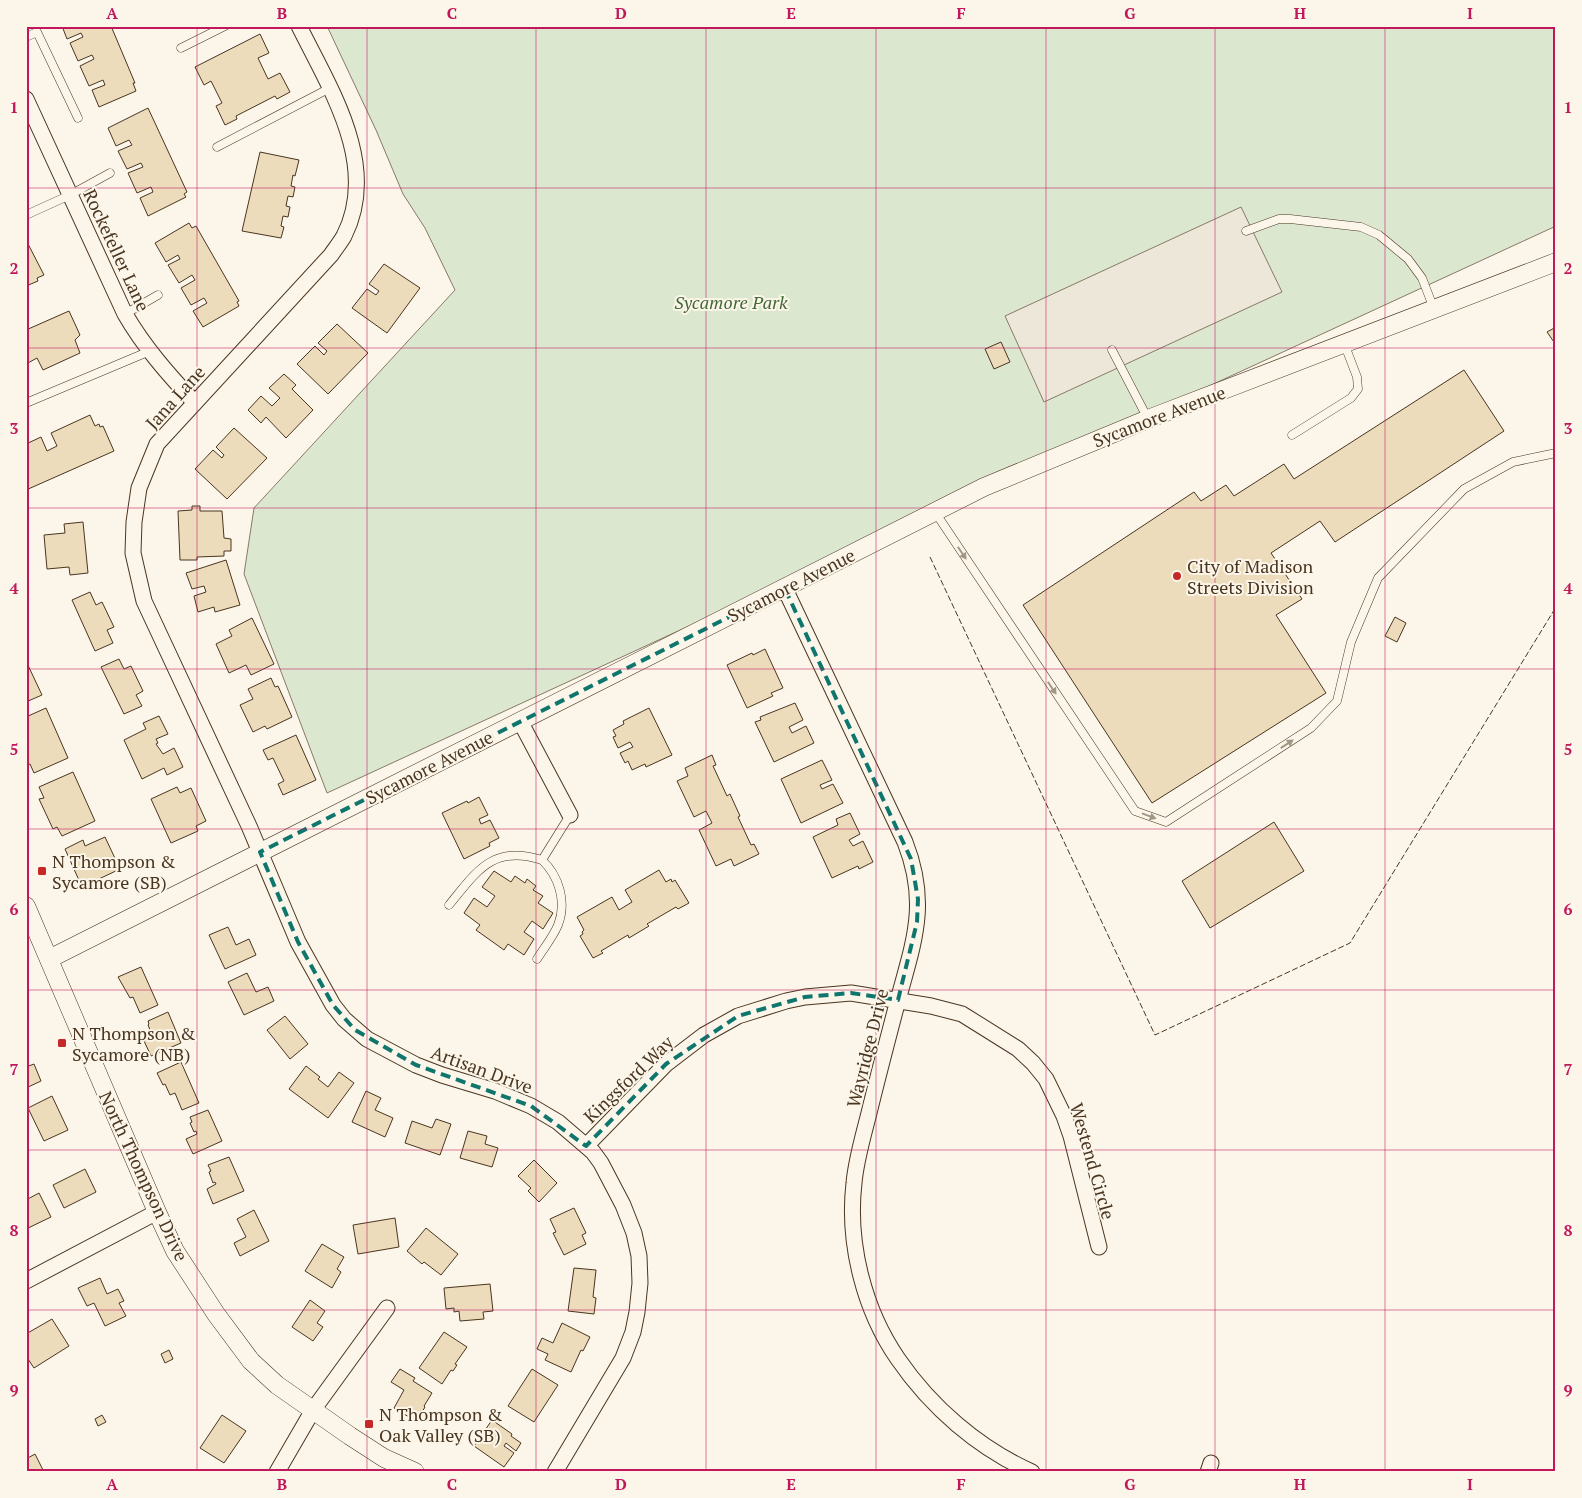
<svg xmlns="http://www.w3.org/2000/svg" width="1582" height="1498" font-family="'PT Serif',serif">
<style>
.green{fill:#dce7d0;stroke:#887966}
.parking{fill:#ede7d9;stroke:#887966}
.building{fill:#ecdcbc;stroke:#4a3520}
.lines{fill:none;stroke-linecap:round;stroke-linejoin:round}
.service-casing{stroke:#4a3520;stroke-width:9}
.minor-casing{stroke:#4a3520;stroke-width:17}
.tertiary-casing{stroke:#4a3520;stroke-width:19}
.service{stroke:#fbf6e9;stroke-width:8}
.minor{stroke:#fbf6e9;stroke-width:15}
.tertiary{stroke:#fbf6e9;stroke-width:18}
.fence{stroke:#4a3520;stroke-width:1;stroke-dasharray:6 2.5;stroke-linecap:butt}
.oneway{fill:#a29684}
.marked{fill:none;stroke:#0f766e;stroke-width:4;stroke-dasharray:10 6;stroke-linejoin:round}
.grid{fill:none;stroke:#c2185b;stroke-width:1;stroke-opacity:0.55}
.poi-dot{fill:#c62828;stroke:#fbf6e9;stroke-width:2}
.labels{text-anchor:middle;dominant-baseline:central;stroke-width:4;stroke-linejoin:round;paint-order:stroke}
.street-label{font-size:18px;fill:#4a3520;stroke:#fbf6e9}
.park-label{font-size:18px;font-style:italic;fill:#436837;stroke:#fbf6e9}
.poi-label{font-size:18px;fill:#4a3520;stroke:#fbf6e9;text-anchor:start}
.neatline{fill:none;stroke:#c2185b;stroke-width:2}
.grid-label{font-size:16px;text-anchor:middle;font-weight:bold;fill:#c2185b}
</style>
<rect width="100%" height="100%" fill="#fbf6e9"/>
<path class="green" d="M327 26H1556V226L327 793 244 574 254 508 455 290 425 228 403 194 376 130Z"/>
<path class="parking" d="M1241 207 1282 292 1044 402 1005 316Z"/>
<path class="building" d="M62 26H111L135 83H133L136 91 99 107 92 90 105 85 103 80 89 86 80 66 94 59 92 55 78 61 70 43 83 37 81 33 67 39Z
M260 34 269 53 258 58 268 79 280 73 290 92 277 99 275 96 236 116 237 119 225 125 216 106 222 103 211 81 204 85 195 67Z
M148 108 187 192 184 194 186 197 148 216 140 198 153 192 151 187 137 193 128 173 143 167 141 163 127 169 118 151 132 145 129 140 116 146 108 128Z
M260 152 299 160 295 176 293 175 291 186 295 187 293 197 288 196 286 206 290 207 288 217 283 216 281 226 284 227 281 238 242 231Z
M189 223 192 228 196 226 239 301 237 302 239 306 203 327 193 311 207 303 204 298 191 305 181 288 195 280 192 275 179 283 168 265 180 259 178 255 166 262 155 243Z
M26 240 44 275 37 278 38 281 26 286Z
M384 264 420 288 387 333 352 308 367 289 376 295 379 291 369 284Z
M69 311 80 335 75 340 80 353 43 370 37 358 26 364V330Z
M337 324 368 353 328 394 297 364 315 346 324 355 327 351 318 343Z
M1556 327V345L1547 332Z
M1001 342 1010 362 994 369 985 349Z
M1464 370 1504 431 1335 542 1320 521 1271 553 1302 599 1276 615 1326 693 1152 803 1023 605 1194 492 1201 501 1226 485 1234 496 1284 464 1294 479Z
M284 374 296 385 292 389 313 410 286 438 266 417 261 423 248 410 261 396 272 406 280 398 269 388Z
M90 415 95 426 99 424 100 427 103 426 114 451 26 490V444L41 437 47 451 57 446 51 433Z
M234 428 267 458 227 499 195 469 213 450 222 458 224 455 216 447Z
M192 506H200V511H222L224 538 231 539V551H224V556L197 557V560H180L178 511 192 510Z
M83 522 88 573 70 575 69 567 47 569 44 535 65 533 64 524Z
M226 560 240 605 215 612 214 607 198 612 194 596 206 592 204 586 192 589 186 573Z
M90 592 96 605 102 602 114 627 107 630 113 643 95 651 72 600Z
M1395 617 1406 623 1397 642 1385 636Z
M252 618 274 664 251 675 246 665 229 673 216 644 232 636 229 630Z
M765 649 783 688 771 693 773 696 747 708 727 665 752 653 753 655Z
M119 659 124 669 131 666 143 691 136 695 142 706 124 714 101 667Z
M26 661 42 695 26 702Z
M271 678 275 687 278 686 292 717 267 729 265 726 253 732 240 705 253 699 248 689Z
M795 703 803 720 789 727 792 733 806 726 814 743 774 762 755 722 761 720 760 717Z
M46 708 68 758 34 773 30 764 26 765V717Z
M649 708 672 755 646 767 645 764 632 770 628 761 625 763 620 753 633 747 630 742 618 748 613 737 616 736 613 730 624 724 623 721Z
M159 716 168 734 156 739 158 743 156 744 163 754 174 748 183 767 167 775 164 768 142 779 124 740 146 729 143 723Z
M296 735 316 780 283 795 278 784 284 781 273 758 268 760 263 750Z
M712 755 716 765 713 766 727 796 730 794 740 816 738 817 751 845 754 844 759 854 734 866 731 859 716 866 699 830 712 823 706 811 694 817 677 781 688 776 685 768Z
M822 760 832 780 820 785 822 789 833 784 843 803 801 823 781 779Z
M73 772 95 821 62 836 57 827 53 829 39 799 44 798 39 787Z
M177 787 180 793 191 788 206 821 196 826 198 831 171 843 151 799Z
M479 797 488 815 479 819 481 824 490 820 499 838 489 843 490 846 464 859 442 813 467 801 468 803Z
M850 813 860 834 849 840 853 846 863 841 873 862 859 869 858 866 832 878 813 837 838 825 836 819Z
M1274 822 1304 871 1210 928 1182 881Z
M105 837 120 869 82 887 65 849 83 840 85 846Z
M659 870 666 882 671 879 672 882 675 880 689 903 678 909 676 907 647 924 649 926 629 938 628 935 601 951 603 953 593 958 580 936 583 934 582 932 584 930 577 917 612 897 619 910 632 902 625 890Z
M494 871 511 882 515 876 525 883 527 879 536 886 533 890 543 896 538 903 553 913 543 929 532 921 524 932 534 939 524 955 508 944 504 950 476 930 480 925 464 913 474 898 487 907 495 896 482 887Z
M228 927 236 945 249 939 256 955 225 969 209 935Z
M141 967 158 1005 140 1013 133 997 130 998 118 977Z
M247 973 256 992 268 987 274 1001 244 1015 228 982Z
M168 1012 181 1043 151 1056 144 1041 153 1037 148 1025 149 1024 148 1021Z
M285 1016 308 1044 290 1059 267 1030Z
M181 1062 199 1103 182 1110 175 1093 170 1095 165 1084 163 1085 157 1073Z
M34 1064 41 1081 26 1088V1067Z
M306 1066 320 1077 318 1079 328 1087 339 1072 354 1083 328 1118 289 1089Z
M366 1091 381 1098 375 1110 393 1118 385 1137 352 1122Z
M52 1096 68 1130 44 1141 28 1108Z
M208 1110 222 1141 193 1154 186 1139 197 1134 196 1131 194 1132 190 1123 192 1122 190 1117Z
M436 1119 451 1124 440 1155 405 1143 412 1121 432 1128Z
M468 1131 487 1136 485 1144 498 1148 492 1167 460 1158Z
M229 1157 244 1191 213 1204 207 1189 216 1184 215 1182 213 1183 209 1172 211 1171 208 1165Z
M534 1160 557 1183 539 1202 528 1191 531 1188 518 1176Z
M85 1169 96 1192 64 1208 53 1185Z
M39 1193 51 1217 26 1229V1200Z
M574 1208 586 1233 582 1235 586 1244 564 1255 553 1233 556 1232 550 1219Z
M254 1210 269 1241 240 1256 234 1243 246 1237 237 1219Z
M395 1218 399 1247 358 1254 353 1225Z
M426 1228 458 1254 441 1275 424 1262 422 1264 407 1251Z
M322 1244 344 1257 337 1269 341 1272 332 1288 305 1271Z
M574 1268 596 1270 593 1297 596 1298 594 1314 568 1311Z
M100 1278 107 1294 118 1289 124 1301 119 1303 126 1316 105 1326 94 1303 87 1306 78 1288Z
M490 1284 493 1311 483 1312 484 1319 460 1321 459 1311 454 1312V1308L446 1309 444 1288Z
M310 1300 325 1311 317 1323 323 1327 313 1341 292 1327Z
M52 1319 69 1346 34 1368 26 1356V1334Z
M562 1323 590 1337 583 1351 581 1350 571 1372 545 1360 548 1354 537 1349 542 1338 553 1343Z
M444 1332 467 1347 455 1364 457 1365 453 1371 451 1370 442 1384 419 1368Z
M169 1350 173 1359 165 1363 161 1354Z
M400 1369 415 1378 413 1381 432 1393 424 1406 425 1407 422 1412 420 1411 414 1420 394 1408 404 1390 391 1382Z
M532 1369 558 1385 534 1422 508 1406Z
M102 1415 106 1422 98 1426 95 1419Z
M222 1415 246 1431 224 1463 200 1448Z
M492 1420 512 1434 511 1436 521 1443 516 1451 506 1443 504 1446 514 1453 504 1467 474 1446Z
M35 1454 44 1472H26V1459Z"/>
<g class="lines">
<defs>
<path id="service" d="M26 37 37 32 78 118
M181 48 225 26
M217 147 330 88
M26 215 70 195 110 173
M1246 231 1279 219H1290L1361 227 1379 235 1408 259 1422 278 1434 309
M125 314 158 295
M1112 350 1148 419
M26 403 150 351
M1292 435 1351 398 1358 389 1357 377 1344 343
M935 512 1135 811 1166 822 1311 728 1337 701 1351 642 1378 578 1464 489 1513 462 1556 453
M449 905C477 871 493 844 542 860
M537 959C544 948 553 937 558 925 567 902 559 876 542 860L570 815"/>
<path id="minor" d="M299 26C330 89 380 165 344 236 340 243 335 249 331 255L157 444 139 488 134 522 133 553 144 601 249 826 298 942 333 1005 344 1019 367 1039 416 1065 442 1075 495 1091 531 1106 558 1122 593 1152 601 1163 623 1205 634 1233 639 1256 640 1283 637 1312 633 1332 623 1358 555 1472
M26 99 125 314C144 347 169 375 195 403
M785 589 905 842C929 903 914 941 898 1000 888 1038 878 1076 869 1113 863 1137 856 1160 854 1183 847 1243 864 1310 898 1359 931 1407 978 1448 1032 1472
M520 721 570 815
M586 1146 666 1064 704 1035 738 1016 786 1001 805 997 851 993 931 1006 962 1014 1018 1049 1033 1063 1046 1079 1064 1116 1071 1136 1099 1247
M26 1281 157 1212
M277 1472 313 1410 387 1308
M1208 1472 1211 1463"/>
<path id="tertiary" d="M26 906 157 1212 175 1251 216 1314 251 1361 277 1385 350 1436 384 1458 415 1472
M49 959 984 487 1148 419 1556 262"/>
</defs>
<use href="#service" class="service-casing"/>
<use href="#minor" class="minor-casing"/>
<use href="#tertiary" class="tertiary-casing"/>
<use href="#service" class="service"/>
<use href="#minor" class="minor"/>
<use href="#tertiary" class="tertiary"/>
<path class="fence" d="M930 557 1155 1035 1350 943 1556 607"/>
</g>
<defs><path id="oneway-solid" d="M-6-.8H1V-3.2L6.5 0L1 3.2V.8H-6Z" transform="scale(1.25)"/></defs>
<g class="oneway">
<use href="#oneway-solid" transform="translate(962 553) rotate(56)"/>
<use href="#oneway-solid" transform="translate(1052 688) rotate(56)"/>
<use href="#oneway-solid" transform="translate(1287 744) rotate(-33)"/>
<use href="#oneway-solid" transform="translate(1149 816) rotate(20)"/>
</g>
<path class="marked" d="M785 589 911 859 918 899 917 922 898 1000 851 993 805 997 738 1016 666 1064 586 1146 531 1106 416 1065 355 1030 333 1005 298 942 260 852Z"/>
<path class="grid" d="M197 26V1472M367 26V1472M536 26V1472M706 26V1472M876 26V1472M1046 26V1472M1215 26V1472M1385 26V1472M26 188H1556M26 348H1556M26 508H1556M26 669H1556M26 829H1556M26 990H1556M26 1150H1556M26 1310H1556"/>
<g class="poi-dot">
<circle cx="1177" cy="576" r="5"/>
<rect x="37" y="866" width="10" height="10" rx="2.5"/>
<rect x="57" y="1038" width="10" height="10" rx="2.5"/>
<rect x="364" y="1419" width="10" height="10" rx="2.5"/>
</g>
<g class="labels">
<g class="street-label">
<text transform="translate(117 250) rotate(65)">Rockefeller Lane</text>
<text transform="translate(175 397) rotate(-48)">Jana Lane</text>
<text transform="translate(1159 416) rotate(-21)">Sycamore Avenue</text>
<text transform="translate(791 585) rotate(-27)">Sycamore Avenue</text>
<text transform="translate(429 767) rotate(-27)">Sycamore Avenue</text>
<text transform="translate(867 1048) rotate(-76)">Wayridge Drive</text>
<text transform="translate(482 1069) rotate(20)">Artisan Drive</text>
<text transform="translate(628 1079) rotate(-44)">Kingsford Way</text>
<text transform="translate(1093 1161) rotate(74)">Westend Circle</text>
<text transform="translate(144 1176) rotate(65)">North Thompson Drive</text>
</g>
<g class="park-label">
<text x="731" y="302">Sycamore Park</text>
</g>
<g class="poi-label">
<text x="1187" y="566">City of Madison<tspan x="1187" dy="21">Streets Division</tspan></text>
<text x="52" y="861">N Thompson &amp;<tspan x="52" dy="21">Sycamore (SB)</tspan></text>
<text x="72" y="1033">N Thompson &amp;<tspan x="72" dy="21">Sycamore (NB)</tspan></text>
<text x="379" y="1414">N Thompson &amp;<tspan x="379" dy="21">Oak Valley (SB)</tspan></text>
</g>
</g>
<rect width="1582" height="1498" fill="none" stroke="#fbf6e9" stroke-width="55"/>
<rect x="28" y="28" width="1526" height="1442" class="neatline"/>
<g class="grid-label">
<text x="112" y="19">A</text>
<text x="282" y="19">B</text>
<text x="452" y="19">C</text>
<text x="621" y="19">D</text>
<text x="791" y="19">E</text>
<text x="961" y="19">F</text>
<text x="1130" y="19">G</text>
<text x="1300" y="19">H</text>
<text x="1470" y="19">I</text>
<text x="14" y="113">1</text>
<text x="1568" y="113">1</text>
<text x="14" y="274">2</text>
<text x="1568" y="274">2</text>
<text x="14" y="434">3</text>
<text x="1568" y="434">3</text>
<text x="14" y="594">4</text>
<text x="1568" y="594">4</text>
<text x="14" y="755">5</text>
<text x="1568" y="755">5</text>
<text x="14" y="915">6</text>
<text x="1568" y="915">6</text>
<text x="14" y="1075">7</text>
<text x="1568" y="1075">7</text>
<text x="14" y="1236">8</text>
<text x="1568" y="1236">8</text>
<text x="14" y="1396">9</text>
<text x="1568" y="1396">9</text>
<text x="112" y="1490">A</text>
<text x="282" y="1490">B</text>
<text x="452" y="1490">C</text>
<text x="621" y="1490">D</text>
<text x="791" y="1490">E</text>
<text x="961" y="1490">F</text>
<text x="1130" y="1490">G</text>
<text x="1300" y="1490">H</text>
<text x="1470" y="1490">I</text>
</g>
</svg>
